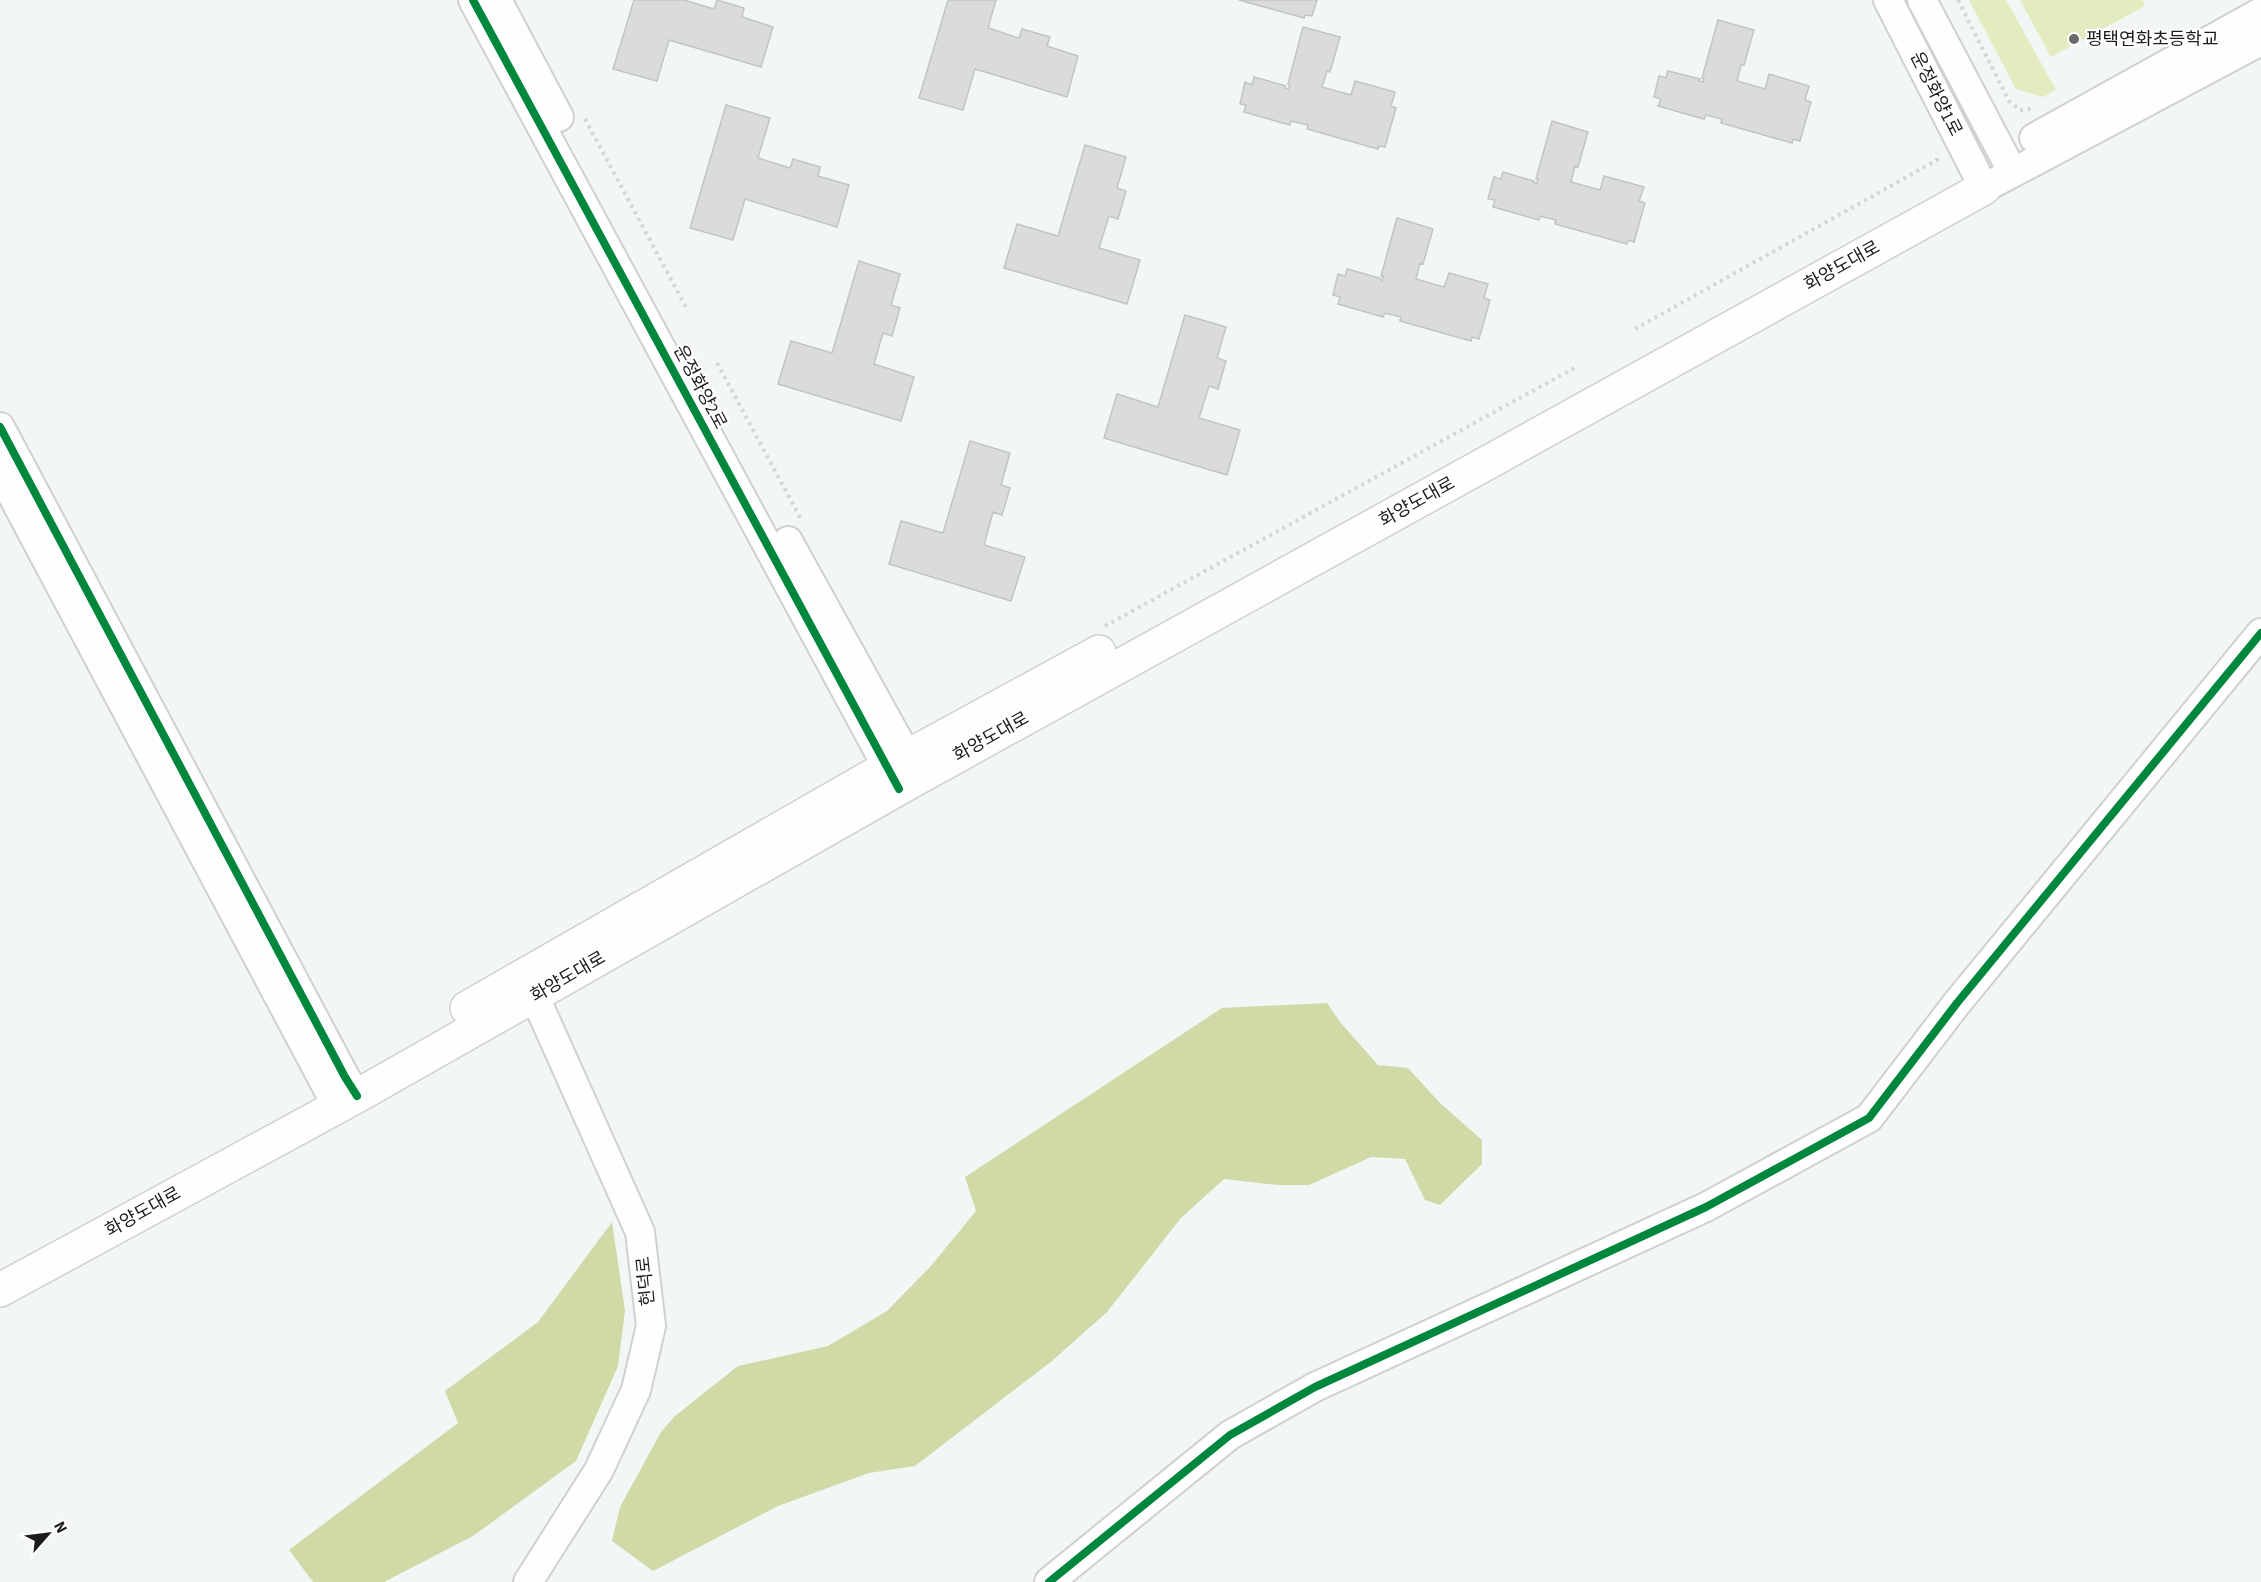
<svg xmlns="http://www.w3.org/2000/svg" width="2261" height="1582" font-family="'Source Sans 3','Noto Sans KR',sans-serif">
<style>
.green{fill:#e2ecbf}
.forest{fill:#d0daa7}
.building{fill:#d9dcdb;stroke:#c2c5c4;stroke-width:1.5}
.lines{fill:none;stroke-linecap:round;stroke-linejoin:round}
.minor-casing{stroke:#ced1d0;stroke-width:32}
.major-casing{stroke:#ced1d0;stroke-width:36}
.path{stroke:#d4d6d4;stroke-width:4;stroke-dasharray:3 4.5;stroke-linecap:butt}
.minor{stroke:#fdfefd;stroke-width:28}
.major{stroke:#fdfefd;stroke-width:33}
.cycleway-casing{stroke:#fff;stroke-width:11}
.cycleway{stroke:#00873e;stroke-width:8}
.poi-dot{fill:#666968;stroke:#fff;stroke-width:2}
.labels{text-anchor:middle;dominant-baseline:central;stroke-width:4.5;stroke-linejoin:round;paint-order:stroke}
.poi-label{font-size:18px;fill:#1a1d1c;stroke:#fff;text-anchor:start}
.street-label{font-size:18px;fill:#1a1d1c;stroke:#fff}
</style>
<rect width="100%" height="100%" fill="#f2f6f4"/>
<path class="green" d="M1969 0H2006L2056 90 2043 97 2016 89Z
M2020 0H2142L2145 6 2051 57Z"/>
<path class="forest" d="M1327 1003 1340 1022 1378 1065 1408 1068 1440 1103 1482 1140V1164L1440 1205 1425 1200 1405 1159 1371 1157 1309 1185H1277L1224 1179 1181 1218 1107 1312 1052 1361 915 1466 869 1473 778 1506 653 1571 612 1541 620 1507 661 1432 675 1416 738 1366 828 1346 887 1311 930 1267 976 1211 965 1177 1222 1008Z
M612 1222 625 1311 618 1366 576 1461 473 1536 384 1582H313L289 1550 458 1423 445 1391 538 1322Z"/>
<path class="building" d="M634 0H684L714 9 717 0 744 8 742 17 773 27 761 67 669 40 657 81 613 69Z
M948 0H996L988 28 1019 38 1022 29 1050 37 1047 46 1078 56 1067 97 975 69 963 110 919 98Z
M1239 0H1317L1312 16 1305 15 1304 18Z
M1718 20 1754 30 1744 65H1741L1737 81 1765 89 1769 74 1809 86 1805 100 1811 102 1800 141 1793 139 1792 143 1721 123 1722 119 1706 115 1704 119 1658 106 1661 99 1654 97 1659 76 1666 78 1668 71 1700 79 1699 81 1703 82 1704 78H1702Z
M1303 27 1340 37 1330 72 1327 71 1322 87 1351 95 1355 81 1395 92 1391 106 1396 108 1385 147 1379 146 1378 149 1307 129 1308 125 1291 121 1290 125 1244 112 1246 105 1240 104 1245 82 1252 85 1254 77 1286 86 1285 88 1288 89 1290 85 1288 84Z
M726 105 770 118 758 158 790 168 793 159 820 167 818 176 849 185 837 227 745 199 733 240 690 228Z
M1552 121 1588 132 1578 167 1575 166 1571 182 1600 190 1604 176 1644 187 1639 201 1645 203 1634 242 1628 240 1627 244 1555 224 1556 220 1540 216 1539 220 1493 207 1495 200 1488 199 1494 177 1501 179 1503 172 1534 181 1533 182 1537 184 1538 179H1536Z
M1085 145 1126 157 1117 188 1126 191 1118 219 1109 216 1099 248 1140 260 1127 304 1004 268 1017 224 1058 236Z
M1397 218 1433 229 1423 264 1420 263 1416 279 1444 287 1449 273 1488 284 1484 298 1490 300 1479 339 1472 337 1471 341 1400 321 1401 317 1385 313 1383 317 1338 304 1340 297 1333 295 1338 274 1345 276 1347 269 1379 278 1382 281 1383 276H1381Z
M859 261 900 274 891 305 900 308 892 336 883 333 874 364 914 377 901 421 778 384 791 341 832 353Z
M1185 315 1226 327 1217 358 1226 361 1218 389 1209 386 1199 418 1240 430 1227 475 1104 438 1117 394 1158 407Z
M970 441 1010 453 1001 485 1010 488 1002 515 993 512 984 545 1025 557 1011 601 889 564 901 521 943 533Z"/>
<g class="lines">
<defs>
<path id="minor" d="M473 0 898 787
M497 0 559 117
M1888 0 1984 188 2261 41
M1922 0 2012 171
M2034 138 2261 12
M0 427 345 1077 357 1096
M0 472 337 1106
M788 541 918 776
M526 977 640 1232 651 1326 636 1390 599 1470 528 1582
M1049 1582 1230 1435 1315 1387 1706 1207 1869 1118 1957 1003 2261 633"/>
<path id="major" d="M467 1008 888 767 1099 652
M0 1290 357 1096 910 782 1984 188"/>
</defs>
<use href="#minor" class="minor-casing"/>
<use href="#major" class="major-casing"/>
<path class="path" d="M1958 0 2009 101 2020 110 2032 109
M585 119 688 311
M1635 329 1937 160V153
M717 363 802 521
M1105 626 1578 366"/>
<use href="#minor" class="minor"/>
<use href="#major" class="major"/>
<defs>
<path id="cycleway" d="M473 0 899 789
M0 427 345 1077 357 1096
M1049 1582 1230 1435 1315 1387 1706 1207 1869 1118 1957 1003 2261 633"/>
</defs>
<use href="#cycleway" class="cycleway-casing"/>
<use href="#cycleway" class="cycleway"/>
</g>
<circle class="poi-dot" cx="2074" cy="39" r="6"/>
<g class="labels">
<g class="poi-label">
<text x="2086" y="39">평택연화초등학교</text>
</g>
<g class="street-label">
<text transform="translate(1936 94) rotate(63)">운정화양1로</text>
<text transform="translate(1842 266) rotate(-29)">화양도대로</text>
<text transform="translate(700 387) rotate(62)">운정화양2로</text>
<text transform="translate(1417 502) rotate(-29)">화양도대로</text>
<text transform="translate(991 737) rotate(-29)">화양도대로</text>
<text transform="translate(568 977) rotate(-30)">화양도대로</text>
<text transform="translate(143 1212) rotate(-29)">화양도대로</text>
<text transform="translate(646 1281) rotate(-96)">현덕로</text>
</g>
</g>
<g transform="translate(48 1534) rotate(62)" stroke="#ffffff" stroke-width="4.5" paint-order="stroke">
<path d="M0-4.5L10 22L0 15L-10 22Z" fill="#1a1d1c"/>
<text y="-9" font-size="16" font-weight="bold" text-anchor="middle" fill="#1a1d1c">N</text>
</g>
</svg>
